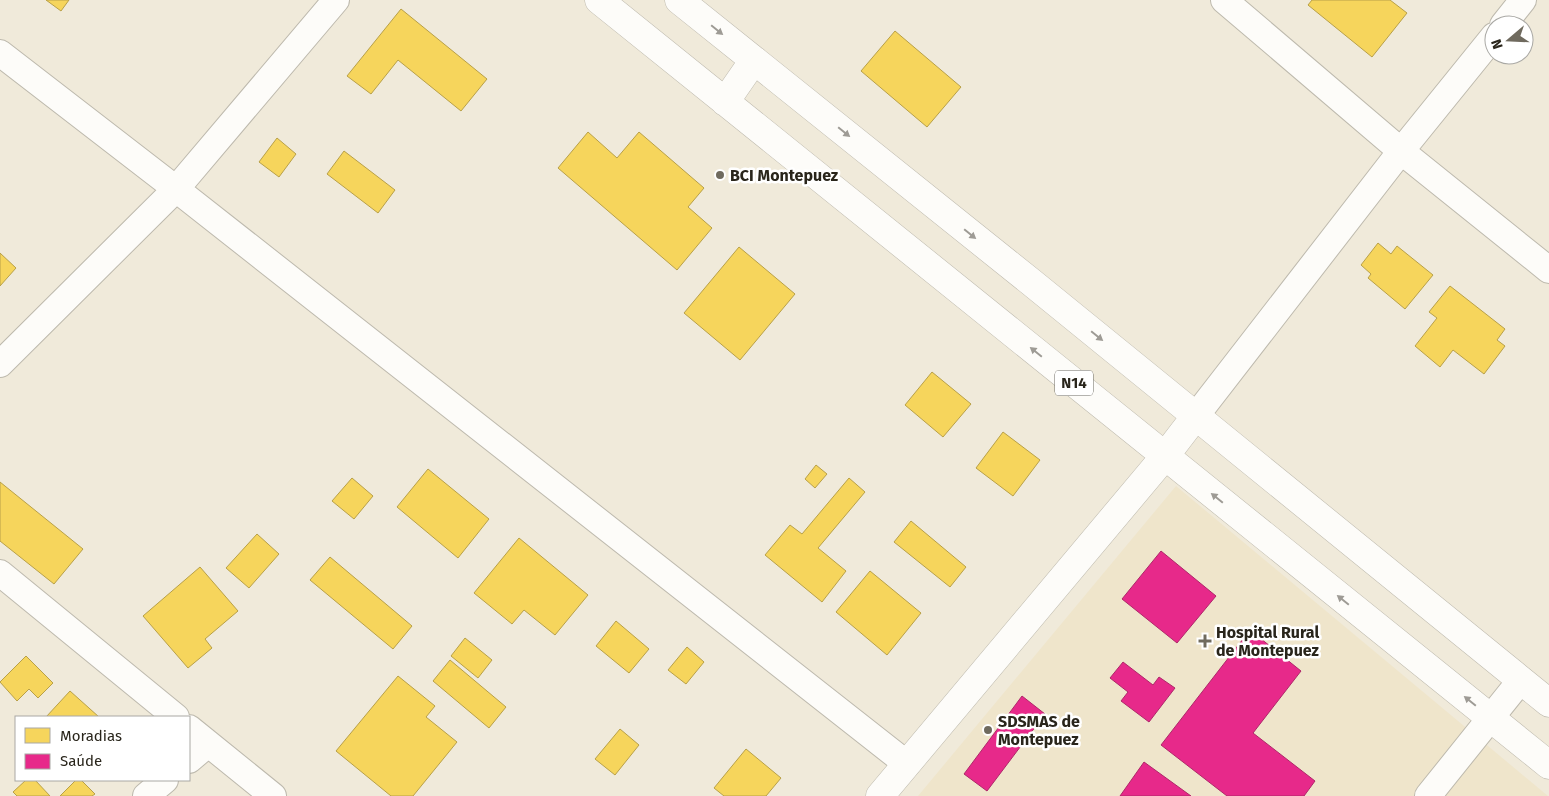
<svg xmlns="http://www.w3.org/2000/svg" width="1549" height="796" font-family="'Fira Sans',sans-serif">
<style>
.built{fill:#efe5cb}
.homes{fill:#f6d55c;stroke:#b8a048}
.health{fill:#e7298a;stroke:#ae2869}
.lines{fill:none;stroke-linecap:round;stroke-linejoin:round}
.minor-casing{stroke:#bdb9ad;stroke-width:28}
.major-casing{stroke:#bdb9ad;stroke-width:29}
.minor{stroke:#fdfcf9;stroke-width:26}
.major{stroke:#fdfcf9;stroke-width:28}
.oneway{fill:#9e9b95}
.poi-dot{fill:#6f6a5e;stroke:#fff;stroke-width:2}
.labels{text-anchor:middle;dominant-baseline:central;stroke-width:5;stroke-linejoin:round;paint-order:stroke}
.shield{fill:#fff;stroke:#69665f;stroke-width:1}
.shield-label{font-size:15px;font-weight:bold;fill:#29251b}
.poi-label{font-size:16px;font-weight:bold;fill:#29251b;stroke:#fff;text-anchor:start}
</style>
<rect width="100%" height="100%" fill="#f0eada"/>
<path class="built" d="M1176 486 1548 796H918Z"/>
<path class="homes" d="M46 0H69L61 11Z
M1312 0H1390L1407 13 1372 57 1308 5Z
M401 9 487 79 461 111 398 60 371 94 347 76Z
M895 31 961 87 927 127 861 71Z
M588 132 617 158 639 132 704 188 688 207 712 228 677 270 558 168Z
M277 138 296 154 279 177 259 162Z
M344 151 395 190 378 213 327 174Z
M1378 243 1391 254 1397 246 1433 275 1405 309 1368 278 1371 274 1361 265Z
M739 247 795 294 740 360 684 313Z
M0 253 16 268 0 286Z
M1450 286 1505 329 1497 340 1505 346 1484 374 1453 350 1440 367 1415 346 1437 318 1429 312Z
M932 372 971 404 943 437 905 405Z
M1003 432 1040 460 1013 496 976 468Z
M816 465 827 474 815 488 805 479Z
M428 469 489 519 458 558 397 507Z
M352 478 373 496 354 519 332 501Z
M849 478 865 492 818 548 846 571 822 602 765 555 790 525 802 534Z
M0 482 83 549 54 584 0 541Z
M911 521 966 567 950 587 894 542Z
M257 534 279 554 249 588 226 568Z
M519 538 588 595 555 635 524 610 512 624 474 593Z
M330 557 412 626 393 649 310 580Z
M200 567 238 611 205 639 212 648 188 668 143 616Z
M870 571 921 613 887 655 836 612Z
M616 621 649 649 629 673 596 646Z
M465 638 492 660 478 678 451 656Z
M687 647 704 662 686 684 668 670Z
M26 656 53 683 38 698 29 689 17 701 0 682Z
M450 660 506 707 489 728 433 681Z
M398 676 435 706 426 717 457 742 413 796H391L336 751Z
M70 691 99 717H46Z
M620 729 639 745 615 775 595 759Z
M746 749 781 778 766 796H724L714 788Z
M26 780H35L50 796H17L13 792Z
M76 780H81L95 794 92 796H60Z"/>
<path class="health" d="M1161 551 1216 596 1177 643 1122 599Z
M1250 630 1301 671 1253 733 1315 781 1304 796H1227L1161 745Z
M1123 662 1153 685 1159 677 1175 688 1149 722 1121 701 1128 692 1110 678Z
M1022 696 1045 714 987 791 964 774Z
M1144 762 1191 796H1120Z"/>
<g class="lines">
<defs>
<path id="minor" d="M1224 0 1401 151 1549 270
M1503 25 1523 0
M0 53 176 189 907 764
M0 364 176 189 336 0
M1195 417 1401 151 1494 36
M0 573 176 717
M189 728 273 796
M189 760 208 744
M146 796 165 780
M1428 796 1521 680"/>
<path id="major" d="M599 0 1549 765
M679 0 1031 282 1549 703
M725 102 754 60
M880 796 1165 456 1195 417"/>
</defs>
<use href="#minor" class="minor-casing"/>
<use href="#major" class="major-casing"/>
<use href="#minor" class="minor"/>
<use href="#major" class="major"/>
</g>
<defs><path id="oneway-solid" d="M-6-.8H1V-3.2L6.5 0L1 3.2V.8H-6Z" transform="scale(1.25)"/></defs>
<g class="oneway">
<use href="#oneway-solid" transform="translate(717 30) rotate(39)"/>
<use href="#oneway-solid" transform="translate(844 132) rotate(39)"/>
<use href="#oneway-solid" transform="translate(970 234) rotate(39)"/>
<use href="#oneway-solid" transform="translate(1097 336) rotate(39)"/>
<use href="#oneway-solid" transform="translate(1036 352) rotate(-141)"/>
<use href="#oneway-solid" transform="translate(1217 498) rotate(-141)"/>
<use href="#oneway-solid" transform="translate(1343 600) rotate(-141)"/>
<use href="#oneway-solid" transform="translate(1470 701) rotate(-141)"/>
</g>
<g class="poi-dot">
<circle cx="720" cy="175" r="5"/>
<path d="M1202.5 633.5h5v5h5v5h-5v5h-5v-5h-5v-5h5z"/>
<circle cx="988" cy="730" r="5"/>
</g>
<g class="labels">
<rect class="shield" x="1055" y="370.5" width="38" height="25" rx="4"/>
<g class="shield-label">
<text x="1074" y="383">N14</text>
</g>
<g class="poi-label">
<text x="730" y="175">BCI Montepuez</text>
<text x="1216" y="632">Hospital Rural<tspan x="1216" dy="18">de Montepuez</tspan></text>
<text x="998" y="721">SDSMAS de<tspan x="998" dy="18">Montepuez</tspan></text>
</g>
</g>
<rect x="15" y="716" width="175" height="65" fill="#ffffff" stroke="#a9a8a4"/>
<rect x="25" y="728" width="25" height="15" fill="#f6d55c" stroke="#a9a8a4"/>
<text x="60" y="741" font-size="15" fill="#29251b">Moradias</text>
<rect x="25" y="754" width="25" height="15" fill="#e7298a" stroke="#a9a8a4"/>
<text x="60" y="766" font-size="15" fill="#29251b">Saúde</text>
<g transform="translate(1509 40) rotate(251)"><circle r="24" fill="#ffffff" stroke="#a9a8a4"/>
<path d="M0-4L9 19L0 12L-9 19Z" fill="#6f6a5e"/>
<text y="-8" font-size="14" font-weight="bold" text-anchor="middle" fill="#29251b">N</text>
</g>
</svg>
